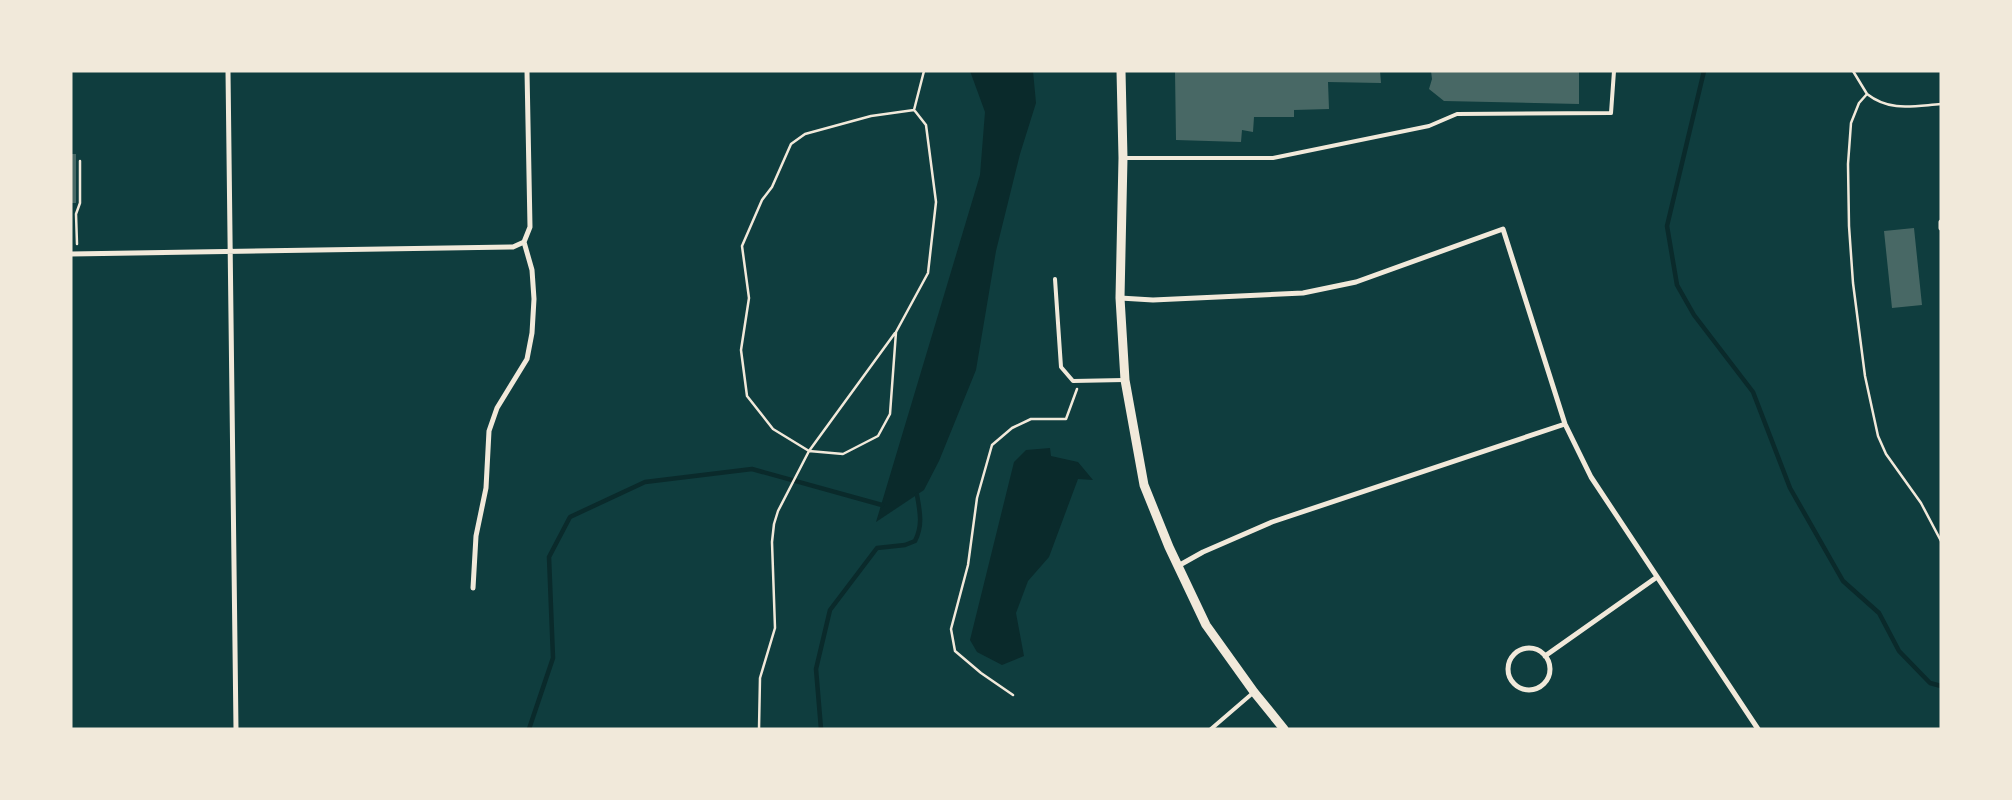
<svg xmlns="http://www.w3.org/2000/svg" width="2012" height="800" font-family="Overpass,sans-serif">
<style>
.water{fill:#0a2a2b}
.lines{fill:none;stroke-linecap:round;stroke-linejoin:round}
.stream{stroke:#0a2a2b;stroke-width:4.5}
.building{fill:#486865}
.path{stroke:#f1e9da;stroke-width:2.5}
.service{stroke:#f1e9da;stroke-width:4}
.minor{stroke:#f1e9da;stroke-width:5}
.tertiary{stroke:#f1e9da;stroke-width:9}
</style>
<rect width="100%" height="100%" fill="#0f3d3e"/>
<path class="water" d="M970 71H1033L1036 103 1020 154 996 251 976 370 939 461 924 490 876 522 980 175 985 112Z
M1050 448 1051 456 1078 462 1093 480 1078 479 1049 557 1028 581 1016 613 1024 656 1002 665 977 652 970 640 1014 462 1026 450Z"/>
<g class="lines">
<path class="stream" d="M1704 71 1667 226 1677 285 1694 315 1753 392 1790 488 1843 581 1879 613 1899 651 1930 683 1941 686
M529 729 553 658 549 557 570 517 645 482 752 469 882 505
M821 729 816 669 830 610 877 548 905 545 915 541C923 525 920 512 917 495"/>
</g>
<path class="building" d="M1175 71H1380L1381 83 1328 82 1329 109 1294 110V117H1254L1253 132 1242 130 1241 142 1176 140Z
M1431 71H1579V104L1444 101 1429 89 1432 79Z
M71 154H76V203H71Z
M1914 228 1922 305 1892 308 1884 231Z"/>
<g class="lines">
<path class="path" d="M1853 71 1867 94
M1941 104C1913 106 1890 112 1867 94L1859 103 1851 123 1848 164 1849 226 1853 283 1865 376 1878 436 1886 454 1921 503 1941 541
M77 244 76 214 80 203V161
M809 451 843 454 878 436 890 414 896 332 928 273 936 202 926 125 915 111
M809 451 895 333
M1013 695 981 673 955 651 951 629 968 565 977 498 992 445 1012 428 1031 419H1066L1077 389
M759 729 760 678 775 628 772 542 774 524 778 511 809 451 773 429 747 396 741 350 749 298 742 246 762 200 772 187 791 144 805 134 871 116 914 110 924 71"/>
<path class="service" d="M1123 158H1273L1429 126 1457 114 1611 113 1614 71
M1055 279 1061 367 1073 381 1124 380
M1211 729 1254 692"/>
<path class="minor" d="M228 71 236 729
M1941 222V228
M524 242 530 227 527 71
M71 254 513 247 524 242
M1120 298 1153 300 1303 293 1356 282 1503 229 1565 424 1591 477 1758 729
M1178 566 1203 552 1272 522 1565 424
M473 588 476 536 486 488 489 431 497 408 527 359 532 333 534 299 532 270 524 242
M1508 669a21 21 0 1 1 42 0a21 21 0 1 1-42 0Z
M1545 656 1657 577"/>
<path class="tertiary" d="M1121 71 1123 158 1120 298 1125 380 1144 485 1169 547 1206 625 1254 692 1284 729"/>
</g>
<rect width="2012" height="800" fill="none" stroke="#f1e9da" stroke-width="145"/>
</svg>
